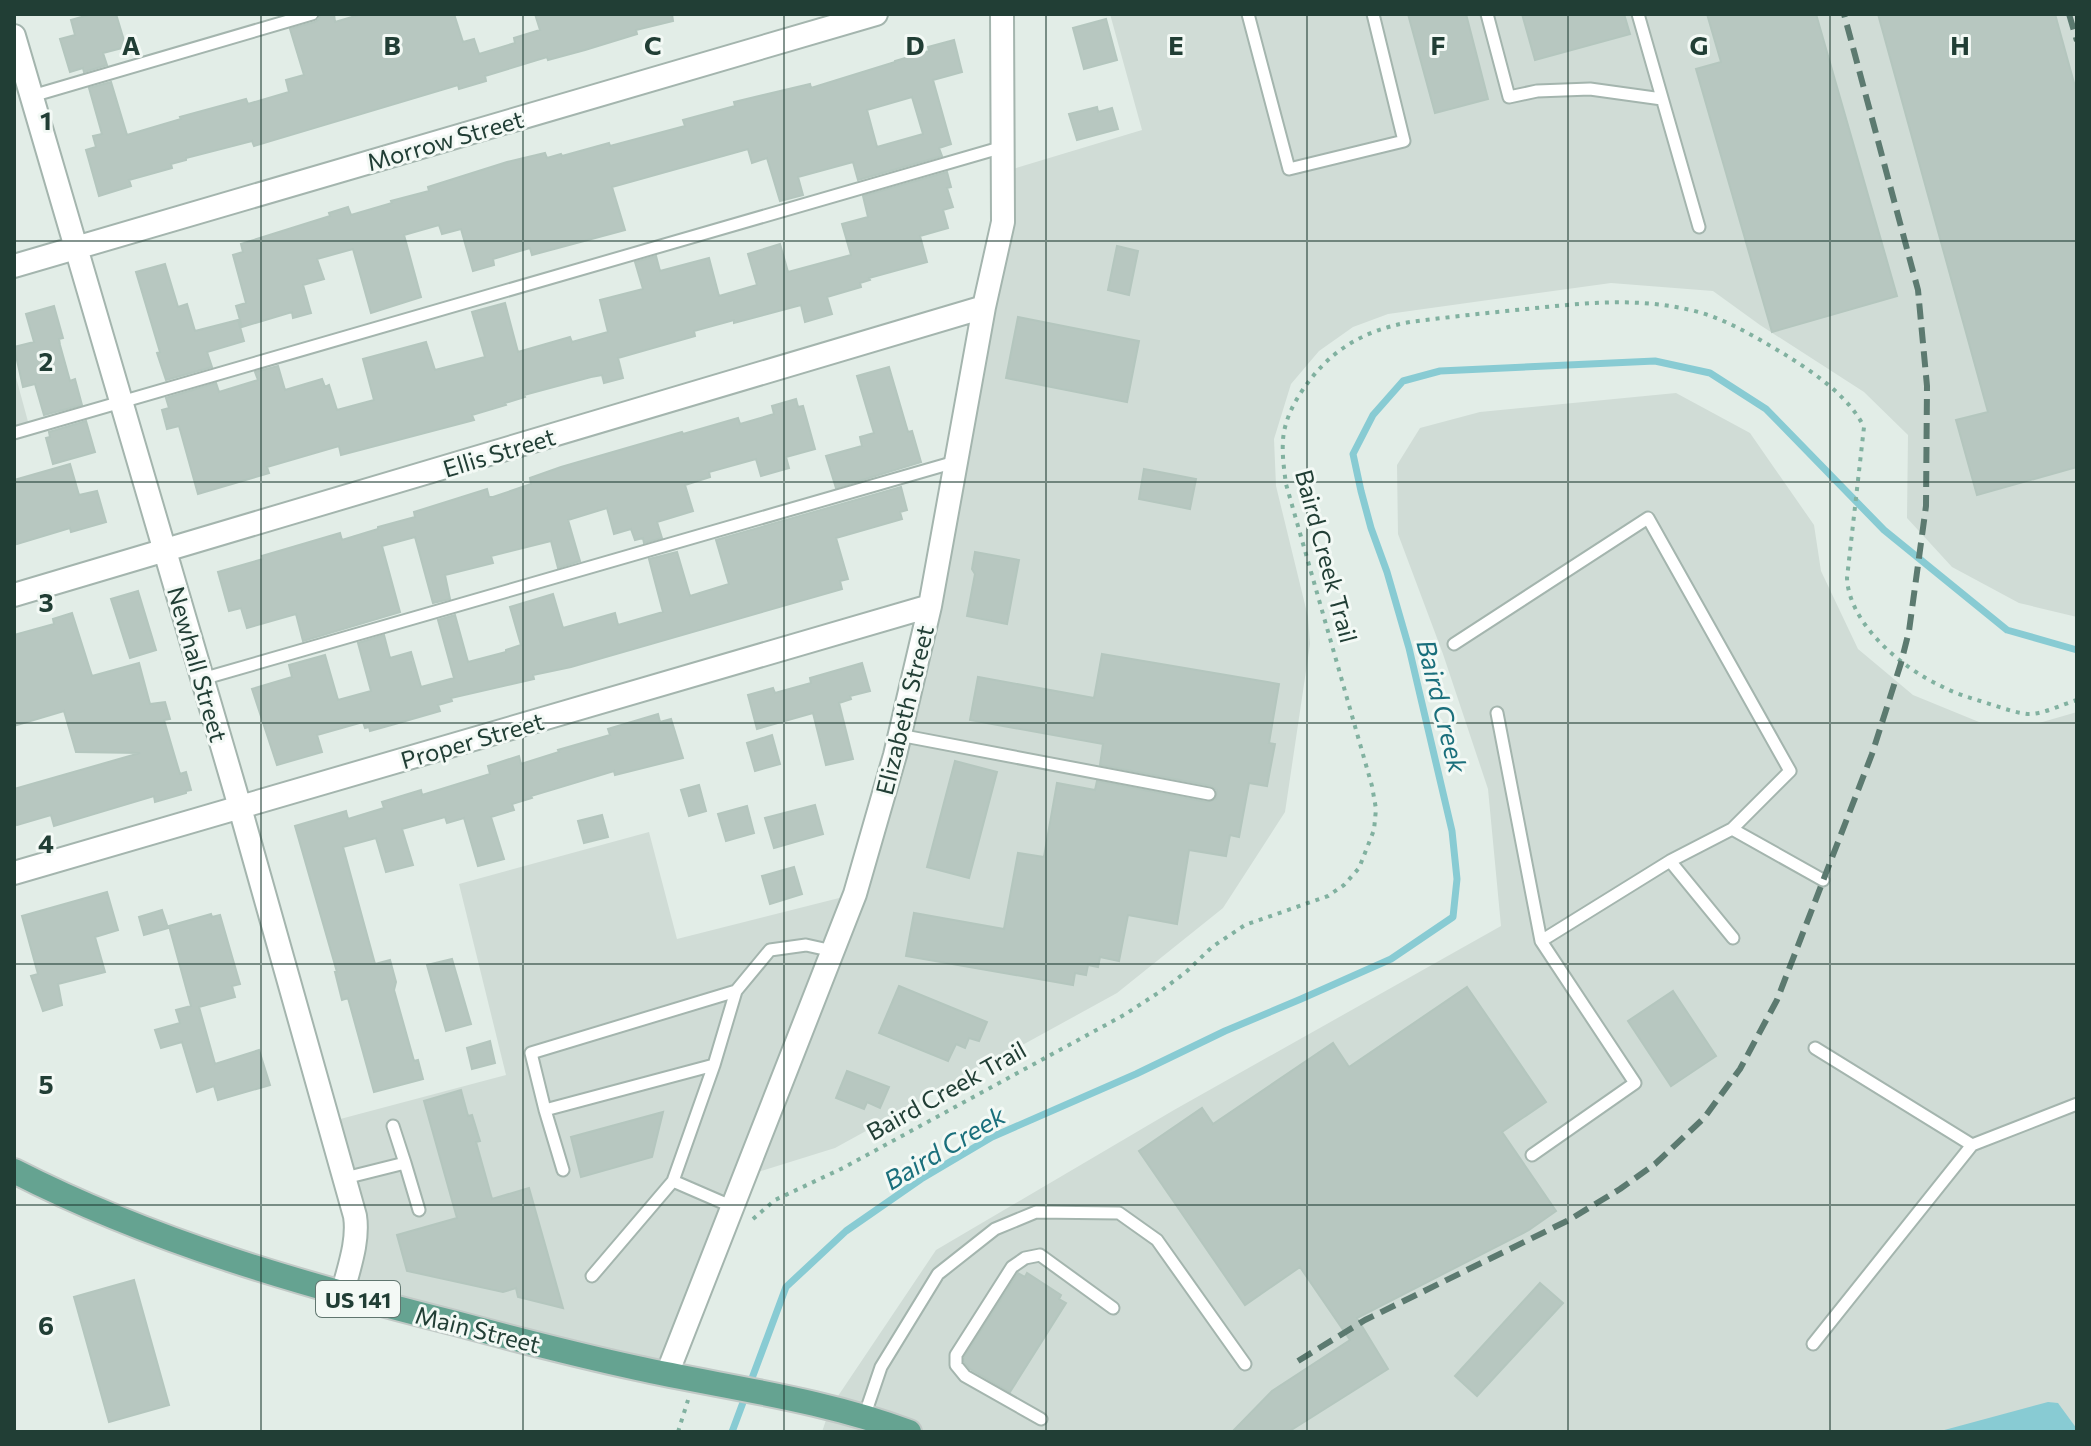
<svg xmlns="http://www.w3.org/2000/svg" width="2091" height="1446" font-family="Commissioner,sans-serif">
<style>
.built{fill:#d0dcd6}
.water{fill:#88cbd3}
.lines{fill:none;stroke-linecap:round;stroke-linejoin:round}
.stream{stroke:#88cbd3;stroke-width:7}
.building{fill:#b7c7c0;stroke:#b4c6be;stroke-width:2;fill-rule:evenodd}
.lane-casing{stroke:#a4b5ae;stroke-width:15}
.street-casing{stroke:#a4b5ae;stroke-width:26}
.primary-casing{stroke:#c1c9c6;stroke-width:28}
.path{stroke:#81b1a0;stroke-width:4;stroke-dasharray:4 6;stroke-linecap:butt}
.lane{stroke:#fff;stroke-width:11}
.street{stroke:#fff;stroke-width:22}
.primary{stroke:#65a391;stroke-width:24}
.rail{stroke:#5c7a70;stroke-width:6;stroke-dasharray:16 8;stroke-linecap:butt}
.grid{fill:none;stroke:#213e35;stroke-width:2;stroke-opacity:0.55}
.labels{text-anchor:middle;dominant-baseline:central;stroke-width:6;stroke-linejoin:round;paint-order:stroke}
.shield{fill:#f3f9f5;stroke:#60766f;stroke-width:2}
.shield-label{font-size:22px;font-weight:bold;fill:#213e35}
.street-label{font-size:24px;fill:#213e35;stroke:#f3f9f5}
.water-label{font-size:26px;font-style:italic;fill:#1a6f7c;stroke:#f3f9f5}
.grid-label{font-size:26px;text-anchor:middle;font-weight:bold;fill:#213e35;stroke:#f3f9f5;stroke-width:6;stroke-linejoin:round;paint-order:stroke}
</style>
<rect width="100%" height="100%" fill="#e2ede7"/>
<path class="built" d="M1110 14H2077V617L2019 603 1952 567 1907 518 1908 435 1864 392 1760 325 1713 291 1611 283 1388 314 1353 327 1319 351 1291 384 1274 439 1276 486 1308 617 1310 644 1285 812 1223 908 1117 993 835 1148 745 1176 667 1374 342 1295 355 1242 329 1122 506 1075 459 884 649 832 677 939 855 894 895 755 1003 172 1142 130Z
M14 370 30 429 14 433Z
M1676 393 1750 433 1814 525 1821 571 1858 649 1913 695 1979 722 2039 723 2077 712V1432H822L830 1408 936 1250 1174 1110 1501 926 1488 789 1443 654 1398 534 1397 465 1420 428 1480 412Z"/>
<path class="water" d="M2048 1402 2058 1403 2077 1429V1432H1937Z"/>
<g class="lines">
<path class="stream" d="M732 1432 786 1287 846 1231 921 1179 992 1137 1136 1074 1225 1031 1301 999 1391 959 1453 917 1457 879 1452 831 1409 648 1387 572 1371 528 1361 491 1353 454 1373 415 1403 381 1440 371 1655 361 1710 373 1766 409 1884 530 2007 630 2077 650"/>
</g>
<path class="building" d="M92 14H116L126 47 103 53 107 65 84 72 83 68 70 72 60 39 75 35 71 20Z
M320 14H334L335 22 362 14H454L463 42 474 39 479 54 515 43 514 38 540 30 535 14H672L673 21 636 30 637 34 585 50 548 60 547 57 485 76 486 81 459 89 458 85 254 146 252 141 186 158V160L171 164 172 168 129 180 131 186 99 196 86 150 96 147 93 136 102 134 89 88 111 82 127 135 181 119 180 117 246 99 248 104 289 92 286 80 304 75 290 29 315 22 319 19Z
M1408 14H1466L1488 99 1435 113Z
M1522 14H1624L1630 34 1535 60Z
M1707 14H1816L1897 296 1772 332 1696 69 1721 62Z
M1878 14H2055L2077 94V467L1977 495 1956 420 1988 412Z
M1106 19 1117 60 1084 69 1073 28Z
M954 40 962 72 933 80 951 144 939 148 942 156 858 180 853 162 798 177 803 195 780 201 767 158 752 163 748 149 612 187 625 230 532 255 530 248 493 259 494 265 473 271 461 229 442 234 439 225 404 235 421 297 371 313 353 249 317 259 324 279 303 285 311 313 293 318 292 312 242 327 236 306 246 303 233 255 243 252 241 244 330 216 329 213 348 207 351 215 392 203 391 201 429 191 428 187 507 162 545 153 547 158 561 154 562 156 609 143 610 146 685 126 683 120 735 106 734 102 810 84 811 88 895 62V61L929 51 928 47ZM912 97 923 134 877 147 867 110Z
M1097 107 1098 112 1112 108 1118 129 1077 140 1069 114Z
M947 172 951 187 947 188 953 207 943 210 948 228 920 236 927 262 869 278 870 280 860 283 861 287 827 297 832 314 805 322 801 305 734 323V320L694 331 695 336 618 358 623 378 604 383 602 375 591 377 524 395 525 397 505 403 506 405 472 415 474 420 341 455 339 446 267 467 269 473 198 494 179 426 167 429 162 410 169 408 166 398 216 383 219 392 258 380 255 372 278 366 285 390 322 379 325 387 329 385 337 410 374 400 363 359 426 342 435 370 485 357 472 312 505 303 518 352 570 337 572 342 608 332 600 300 643 289 635 262 656 256 660 271 709 258 719 296 757 285 748 254 780 244 788 272 851 255 842 224 868 217 863 196Z
M1117 246 1138 251 1129 295 1108 290Z
M165 264 178 307 187 304 195 331 238 320 244 341 207 352 212 367 166 380 157 353 160 352 136 272Z
M54 306 63 338 59 339 60 345 70 381 75 379 82 405 44 415 35 384 23 387 14 347 34 342 26 314Z
M1018 317 1139 341 1127 402 1006 378Z
M889 367 908 432 912 431 921 462 836 488 826 456 862 446 860 437 874 433 857 376Z
M796 399 798 407 803 406 815 449 786 457 789 468 761 476 756 459 709 472 710 477 685 485 693 511 657 522 662 538 644 543 643 538 635 540 631 529 614 534 607 508 568 520 580 561 558 568 551 541 491 556 493 563 445 575 450 599 433 603 415 537 382 546 400 612 303 641 296 614 247 628 241 608 229 611 218 572 263 559 262 556 340 533 342 540 378 529V527L415 517 414 512 487 489 489 497H493L531 484 530 478 561 467 682 432 683 434 738 418 740 424 774 414 772 406Z
M86 421 95 452 53 464 46 438 50 437 49 432Z
M70 464 79 495 97 491 106 522 71 532 70 528 17 544 14 534V480Z
M1144 469 1196 479 1190 509 1139 499Z
M901 487 907 510 900 512 902 519 836 538 848 579 840 581 842 589 571 667 533 675 534 679 451 698 452 701 438 705 440 711 395 724 370 731 369 727 365 728 363 722 317 735 322 752 277 765 252 689 292 677 289 665 325 655 338 700 371 691 358 643 384 635 390 658 411 652 421 687 454 678 438 620 455 615 468 662 506 652V650L521 645 510 607 553 594 563 628 615 613 618 625 663 612 649 559 677 552 690 596 729 584 716 540Z
M975 552 1019 560 1007 624 967 616 975 574 972 569Z
M138 591 156 650 130 658 111 599Z
M72 613 92 676 139 663 150 704 165 702 170 719 164 720 177 764 180 774 186 772 191 790 186 791V793L155 802 154 796 54 826 51 815 17 825 14 814V789L140 753 76 752 64 711 14 726V635L54 624 53 619Z
M1102 654 1279 684 1269 743 1275 744 1267 786 1249 783 1239 837 1230 835 1226 856 1189 850 1177 924 1128 915 1119 961 1100 957 1098 967 1088 965 1086 975 1075 973 1073 985 906 956 914 913 1004 929 1018 853 1044 857 1057 783 1095 790 1097 781 1207 802 1216 799 1217 790 1211 786 1100 765 1103 744 970 720 978 677 1094 698Z
M862 663 870 691 850 696 851 699 839 703 853 759 826 765 813 713 757 729 748 695 773 688 775 693 811 683 810 678Z
M658 714 660 722 671 719 683 758 615 775 614 771 531 796 532 798 512 804 514 810 491 817 504 859 478 866 464 818 447 823 445 817 402 829 413 865 386 872 376 838 343 847 375 964 390 960 396 982 394 990 414 1061 418 1060 423 1079 374 1092 348 998 342 1000 335 972H337L295 826 346 811 348 819 384 808 382 802 421 790 422 795 490 774 488 766 519 756 521 764 559 752 558 750 610 735 608 729Z
M772 735 780 764 755 771 747 743Z
M955 761 997 772 969 878 927 867Z
M699 785 706 811 689 816 681 790Z
M815 805 823 834 774 848 765 818Z
M747 806 754 833 726 841 718 814Z
M602 815 608 837 584 843 578 821Z
M794 867 802 894 770 904 762 876Z
M107 892 118 930 95 937 105 972 58 984 62 1005 43 1011 31 976 38 974 22 916Z
M162 910 168 928 144 935 139 917Z
M211 914 212 917 220 915 240 984 232 986 235 997 199 1007 215 1064 259 1050 270 1085 218 1100 214 1086 197 1092 182 1042 161 1048 155 1030 180 1023 176 1010 191 1006 169 926Z
M452 959 471 1024 446 1031 427 965Z
M899 986 987 1022 979 1041 969 1038 965 1048 956 1044 948 1061 879 1033Z
M1467 987 1546 1102 1502 1132 1556 1211 1529 1230 1357 1318 1388 1369 1288 1432H1232L1272 1391 1350 1340 1300 1267 1245 1305 1139 1151 1202 1108 1213 1124 1333 1043 1349 1067Z
M1673 991 1716 1056 1671 1086 1628 1021Z
M490 1041 495 1063 472 1069 467 1048Z
M847 1071 889 1087 880 1108 867 1102 864 1109 836 1098Z
M461 1090 468 1116 472 1115 480 1141 476 1142 492 1199 529 1188 563 1308 518 1297 516 1288 503 1292 407 1271 397 1235 457 1218 424 1101Z
M663 1112 652 1157 581 1177 571 1137Z
M1018 1273 1025 1277 1027 1273 1061 1295 1059 1299 1066 1303 1010 1392 970 1369 964 1362V1357Z
M134 1280 169 1405 109 1422 74 1297Z
M1540 1283 1563 1303 1477 1396 1455 1376Z"/>
<g class="lines">
<defs>
<path id="lane" d="M1248 14 1289 169 1404 141 1373 14
M1487 14 1509 97 1537 91 1590 89 1662 99
M1638 14 1699 227
M32 96 312 14
M14 433 1003 147
M1454 644 1648 518 1790 771 1732 829 1670 861 1541 941 1497 713
M202 679 955 462
M899 735 1209 794
M1732 829 1823 880
M1670 861 1733 938
M1815 1048 1972 1145 2077 1104
M545 1110 714 1065
M393 1126 405 1163
M1532 1155 1635 1083 1541 941
M563 1170 545 1110 531 1053 736 991
M345 1178 405 1163 419 1210
M673 1181 733 1207
M592 1276 673 1181 714 1065 736 991 770 950 806 945 833 951
M1813 1344 1972 1145
M864 1417 881 1367 938 1274 995 1229 1036 1212 1119 1213 1157 1240 1245 1364
M1041 1419 965 1376 956 1365V1355L1012 1267 1025 1258 1040 1255 1113 1308"/>
<path id="street" d="M14 36 235 790 355 1216C359 1242 348 1270 342 1295
M14 266 876 14
M14 595 984 307
M14 873 930 606
M667 1374 855 894 895 755 930 606 984 307 1003 222 1002 14"/>
<path id="primary" d="M14 1171C153 1242 304 1285 455 1323 515 1339 576 1355 637 1368 728 1388 822 1399 909 1432"/>
</defs>
<use href="#lane" class="lane-casing"/>
<use href="#street" class="street-casing"/>
<use href="#primary" class="primary-casing"/>
<path class="path" d="M753 1219 775 1200 843 1168 1124 1015 1158 993 1186 972 1212 947 1245 925 1328 896 1344 885 1359 868 1374 830 1376 809 1372 786 1286 484C1284 469 1282 455 1283 440 1284 424 1291 408 1300 394 1327 352 1361 331 1410 322 1448 317 1487 313 1526 309 1585 303 1643 296 1702 313 1732 322 1762 341 1789 357 1817 375 1849 397 1864 427L1847 578C1849 624 1902 668 1941 686 1958 695 1975 699 1993 705 2005 709 2017 713 2029 714 2044 714 2063 704 2077 700
M678 1432 688 1400"/>
<use href="#lane" class="lane"/>
<use href="#street" class="street"/>
<use href="#primary" class="primary"/>
<path class="rail" d="M2069 14 2077 41
M1298 1361 1365 1320 1569 1220 1620 1189 1655 1164 1704 1118 1740 1069 1777 1000 1872 754 1901 663 1909 631 1926 506 1927 386 1918 290 1844 14"/>
</g>
<path class="grid" d="M261 14V1432M523 14V1432M784 14V1432M1046 14V1432M1307 14V1432M1568 14V1432M1830 14V1432M14 241H2077M14 482H2077M14 723H2077M14 964H2077M14 1205H2077"/>
<g class="labels">
<rect class="shield" x="316" y="1281" width="84" height="36" rx="6"/>
<g class="shield-label">
<text x="358" y="1299">US 141</text>
</g>
<g class="street-label">
<text transform="translate(445 140) rotate(-16)">Morrow Street</text>
<text transform="translate(499 452) rotate(-17)">Ellis Street</text>
<text transform="translate(1327 556) rotate(75)">Baird Creek Trail</text>
<text transform="translate(198 664) rotate(74)">Newhall Street</text>
<text transform="translate(904 710) rotate(-76)">Elizabeth Street</text>
<text transform="translate(472 740) rotate(-16)">Proper Street</text>
<text transform="translate(946 1090) rotate(-29)">Baird Creek Trail</text>
<text transform="translate(478 1329) rotate(14)">Main Street</text>
</g>
<g class="water-label">
<text transform="translate(1443 706) rotate(76)">Baird Creek</text>
<text transform="translate(944 1147) rotate(-31)">Baird Creek</text>
</g>
</g>
<g class="grid-label">
<text x="131" y="55">A</text>
<text x="392" y="55">B</text>
<text x="653" y="55">C</text>
<text x="915" y="55">D</text>
<text x="1176" y="55">E</text>
<text x="1438" y="55">F</text>
<text x="1699" y="55">G</text>
<text x="1960" y="55">H</text>
<text x="46" y="130">1</text>
<text x="46" y="371">2</text>
<text x="46" y="612">3</text>
<text x="46" y="853">4</text>
<text x="46" y="1094">5</text>
<text x="46" y="1335">6</text>
</g>
<rect width="2091" height="1446" fill="none" stroke="#213e35" stroke-width="32"/>
</svg>
